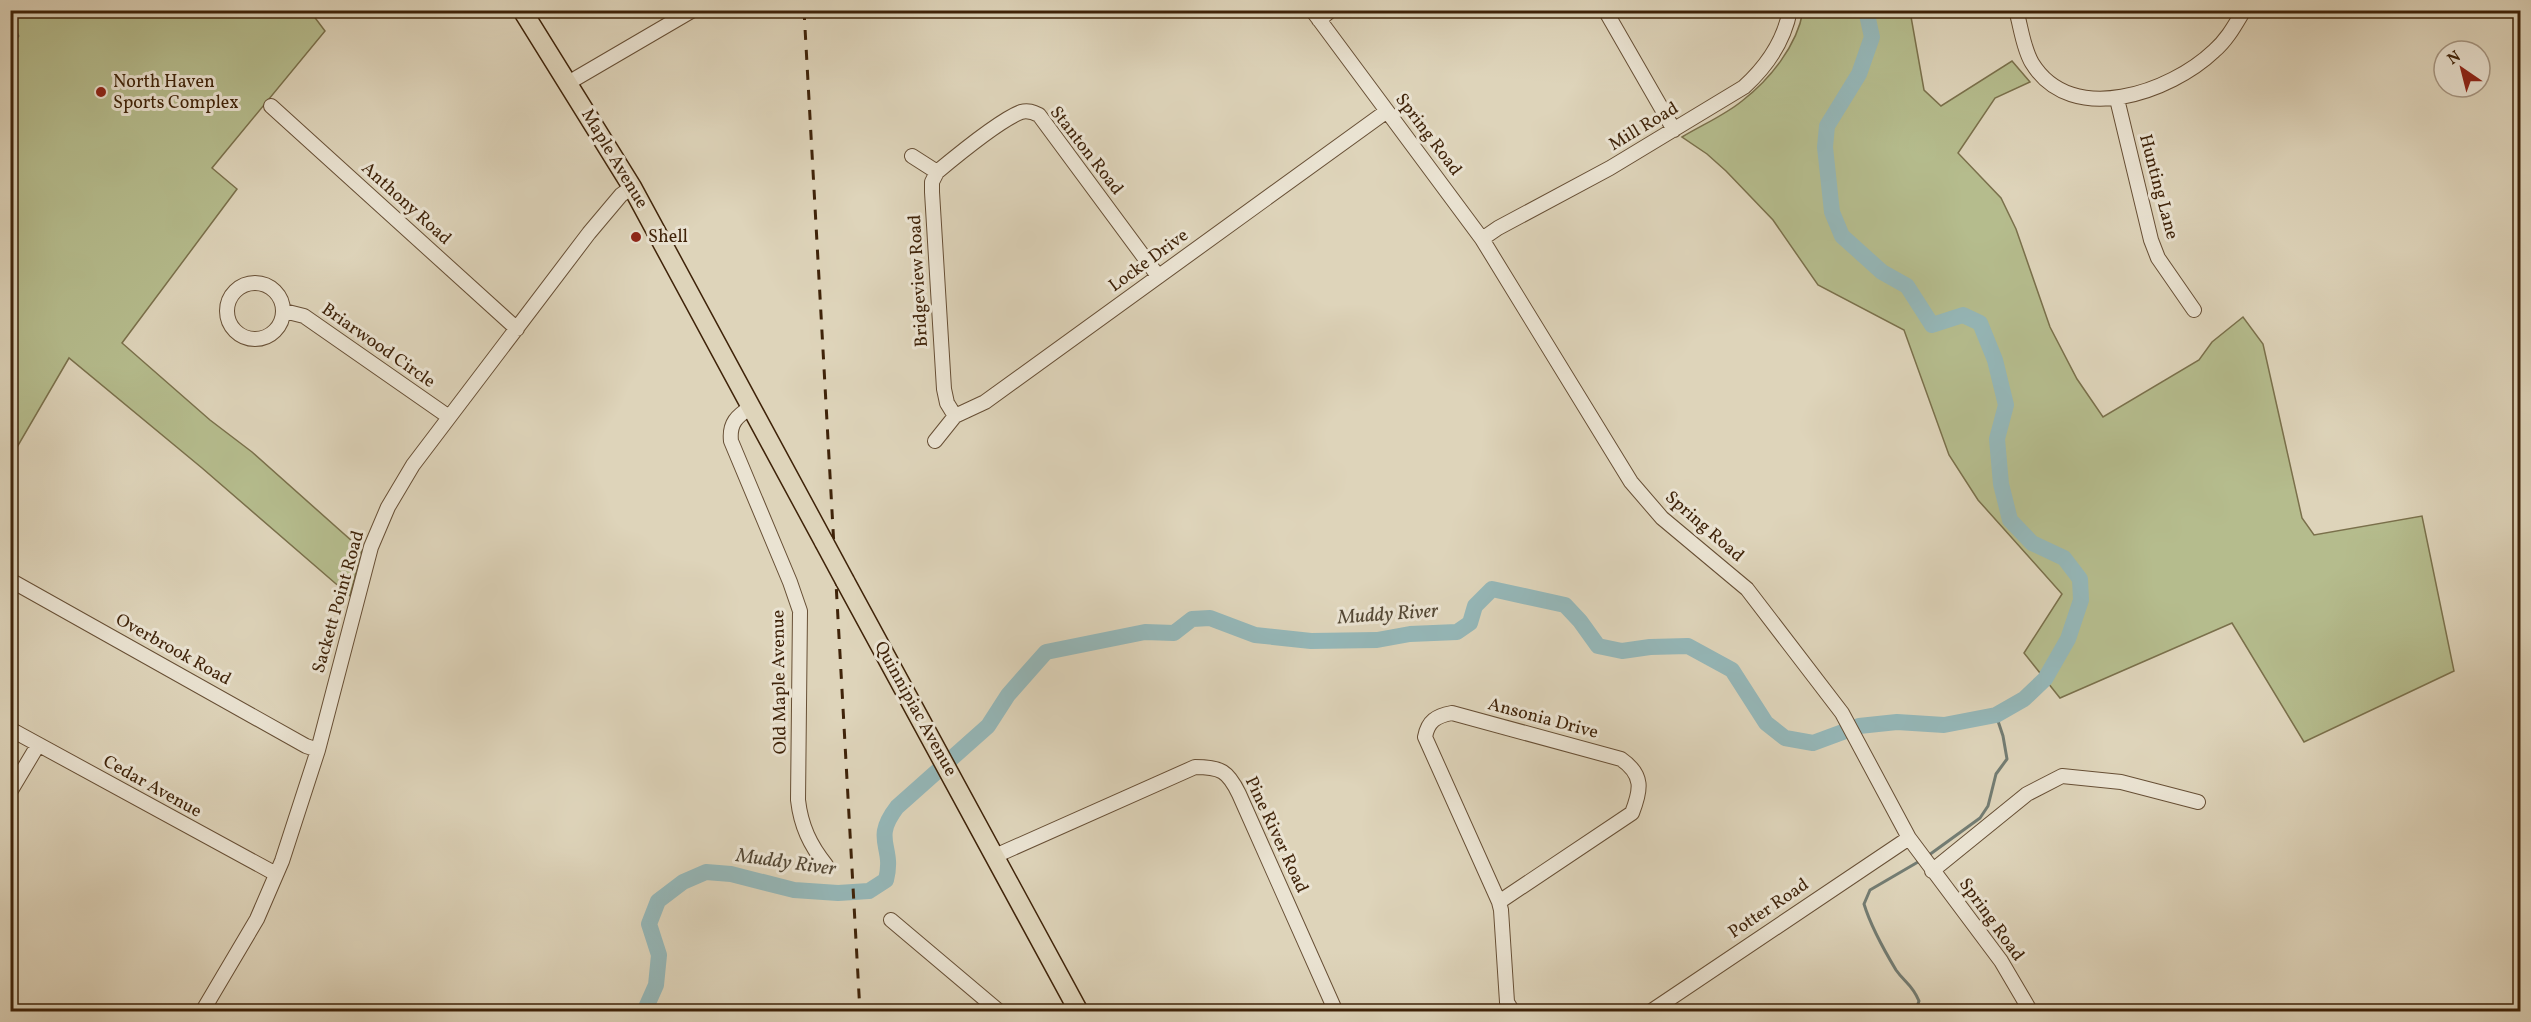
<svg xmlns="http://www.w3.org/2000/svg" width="2531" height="1022" font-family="Vollkorn,serif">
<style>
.green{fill:#b5bc8d;stroke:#7a704b;stroke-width:1.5}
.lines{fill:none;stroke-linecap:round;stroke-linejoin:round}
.stream{stroke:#737c72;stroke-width:3}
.river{stroke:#95b7b8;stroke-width:16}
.minor-casing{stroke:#674f35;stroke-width:16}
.major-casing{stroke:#3f2309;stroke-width:21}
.minor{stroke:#eae3d2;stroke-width:14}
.major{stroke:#ded4ba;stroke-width:18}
.rail{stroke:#3f2309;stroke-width:3;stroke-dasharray:10 10;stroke-linecap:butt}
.major-bridge-casing{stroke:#3f2309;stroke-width:21;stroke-linecap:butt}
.major-bridge{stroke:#ded4ba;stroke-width:18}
.poi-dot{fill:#8f2418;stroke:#eae3d2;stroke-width:2}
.labels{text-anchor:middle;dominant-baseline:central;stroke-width:6;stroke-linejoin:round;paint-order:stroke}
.poi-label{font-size:18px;fill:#3f2309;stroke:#eae3d2;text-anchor:start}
.street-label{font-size:18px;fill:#3f2309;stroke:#eae3d2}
.water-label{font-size:20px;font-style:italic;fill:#544835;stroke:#eae3d2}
</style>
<rect width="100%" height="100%" fill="#ded4ba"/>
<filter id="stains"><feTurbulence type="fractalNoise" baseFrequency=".00333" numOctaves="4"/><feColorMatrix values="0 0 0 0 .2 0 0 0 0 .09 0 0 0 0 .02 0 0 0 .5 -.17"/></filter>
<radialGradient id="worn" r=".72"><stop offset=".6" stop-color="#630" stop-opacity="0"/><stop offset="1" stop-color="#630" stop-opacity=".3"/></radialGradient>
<path class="green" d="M10 11H310L325 31 212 168 237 189 122 343 210 420 252 452 362 550 350 596 202 468 69 358 16 449 11 440Z
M1803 11H1910L1924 90 1941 106 2012 61 2030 82 1995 98 1958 153 2001 198 2016 229 2050 327 2077 379 2103 417 2199 360 2212 342 2243 317 2263 344 2302 518 2314 535 2422 516 2454 671 2304 742 2232 623 2060 698 2024 653 2062 594 1978 500 1949 455 1904 330 1818 285 1773 220 1726 171 1707 154 1682 137C1702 125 1725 115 1742 101 1770 79 1797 46 1803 11Z"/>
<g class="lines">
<path class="stream" d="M10 17 18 36 10 48
M10 17 15 10
M1929 855 1980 818 1988 806 1996 774 2007 759 2003 736 1996 715
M1915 1012 1919 1001C1912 984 1905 983 1896 970 1884 950 1871 927 1864 904L1870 890 1918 862"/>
<path class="river" d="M644 1012 656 985 659 955 649 924 658 901 683 882 706 872 731 874 794 890 838 893 869 891 886 880C895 845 871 841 897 807L988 726 1008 695 1046 652 1145 632 1174 633 1192 619 1210 618 1255 635 1311 641 1377 640 1410 634 1457 632 1470 623 1475 606 1492 589 1565 605 1580 621 1598 646 1622 651 1650 647 1688 646 1732 670 1766 723 1785 738 1813 743 1859 726 1897 722 1944 725 1996 715 2024 699 2045 679 2068 639 2081 600 2080 579 2064 558 2032 543 2010 520 2001 484 1997 439 2006 405 1995 360 1980 323 1963 315 1932 325 1907 286 1882 272 1842 236 1832 212 1825 147 1827 126 1859 74 1872 37 1866 10"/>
<defs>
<path id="minor" d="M1312 10 1482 239 1631 482 1662 518 1747 589 1842 713 1909 838 2001 961 2031 1012
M1605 10 1674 130
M2016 10C2021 27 2023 48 2032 63 2072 128 2171 92 2214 51 2227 40 2235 25 2244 10
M1319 20 1331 10
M568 83 693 10
M2117 99 2151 240 2158 258 2194 310
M271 106 517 329
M912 156 937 172 932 182V192L944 389 947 403 955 416
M937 172C955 157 1000 120 1021 112 1028 110 1033 112 1039 115L1158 276
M1482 239 1498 228 1610 168 1744 87C1767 66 1784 42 1790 10
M227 311a28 28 0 1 1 56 0a28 28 0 1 1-56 0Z
M284 311 304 316 449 417
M751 407C737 416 729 423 731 441L790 582 800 611 798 800C801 826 810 845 826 865
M935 441 955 416 985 402 1387 111
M10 580 306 746 318 750
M1452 713 1621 759C1644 775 1641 790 1632 813L1499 902 1425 737C1428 721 1436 716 1452 713Z
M10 729 276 874
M10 792 38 745
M995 856 1195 767C1221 767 1228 771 1239 794L1336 1012
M1932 871 2027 794 2062 776 2121 782 2198 802
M1499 902 1501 910 1507 1002 1513 1012
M891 920 1000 1012
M202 1012 257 919 282 861 318 750 371 547 388 507 413 465 589 233 621 195 632 187
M1650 1012 1909 838"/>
<path id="major" d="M522 10 632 187 824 542
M845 581 1079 1012"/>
</defs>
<use href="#minor" class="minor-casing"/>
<use href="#major" class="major-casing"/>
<use href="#minor" class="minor"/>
<use href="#major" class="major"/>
<path class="rail" d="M804 10 860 1012"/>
<defs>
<path id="major-bridge" d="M824 542 845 581"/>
</defs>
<use href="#major-bridge" class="major-bridge-casing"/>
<use href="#major-bridge" class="major-bridge"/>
</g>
<g class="poi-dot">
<circle cx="101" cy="92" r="6"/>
<circle cx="636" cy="237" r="6"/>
</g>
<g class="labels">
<g class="poi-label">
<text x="113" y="82">North Haven<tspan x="113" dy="21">Sports Complex</tspan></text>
<text x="648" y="237">Shell</text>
</g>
<g class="street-label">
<text transform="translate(1644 127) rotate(-31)">Mill Road</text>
<text transform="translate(1428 135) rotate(53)">Spring Road</text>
<text transform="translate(1086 151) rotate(52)">Stanton Road</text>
<text transform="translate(614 159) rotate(59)">Maple Avenue</text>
<text transform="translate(2158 187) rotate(75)">Hunting Lane</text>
<text transform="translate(406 204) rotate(42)">Anthony Road</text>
<text transform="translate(1149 261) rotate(-36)">Locke Drive</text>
<text transform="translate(919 281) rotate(-93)">Bridgeview Road</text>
<text transform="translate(378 346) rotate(35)">Briarwood Circle</text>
<text transform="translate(1704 527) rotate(41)">Spring Road</text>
<text transform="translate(339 602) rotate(-74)">Sackett Point Road</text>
<text transform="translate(173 650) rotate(29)">Overbrook Road</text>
<text transform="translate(780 682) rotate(-91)">Old Maple Avenue</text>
<text transform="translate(915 709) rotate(61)">Quinnipiac Avenue</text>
<text transform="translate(1543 719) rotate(15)">Ansonia Drive</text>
<text transform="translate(152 787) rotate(29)">Cedar Avenue</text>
<text transform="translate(1276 835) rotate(65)">Pine River Road</text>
<text transform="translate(1769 909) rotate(-34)">Potter Road</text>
<text transform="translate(1991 920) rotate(54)">Spring Road</text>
</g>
<g class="water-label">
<text transform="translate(1388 615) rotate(-4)">Muddy River</text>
<text transform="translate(786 863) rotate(8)">Muddy River</text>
</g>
</g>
<rect width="2531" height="1022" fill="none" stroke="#ded4ba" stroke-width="36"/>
<rect x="12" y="12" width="2507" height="998" fill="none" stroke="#3f2309" stroke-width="3"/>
<rect x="18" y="18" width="2495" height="986" fill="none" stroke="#3f2309" stroke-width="1.5"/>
<g transform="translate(2462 69) rotate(325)"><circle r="28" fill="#eae3d2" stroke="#a69682" stroke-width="1.5"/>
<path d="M0-4.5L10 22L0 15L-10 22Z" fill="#8f2418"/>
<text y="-9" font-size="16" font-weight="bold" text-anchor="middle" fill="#3f2309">N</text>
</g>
<rect width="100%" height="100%" filter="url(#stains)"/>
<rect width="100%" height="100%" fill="url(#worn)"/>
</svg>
